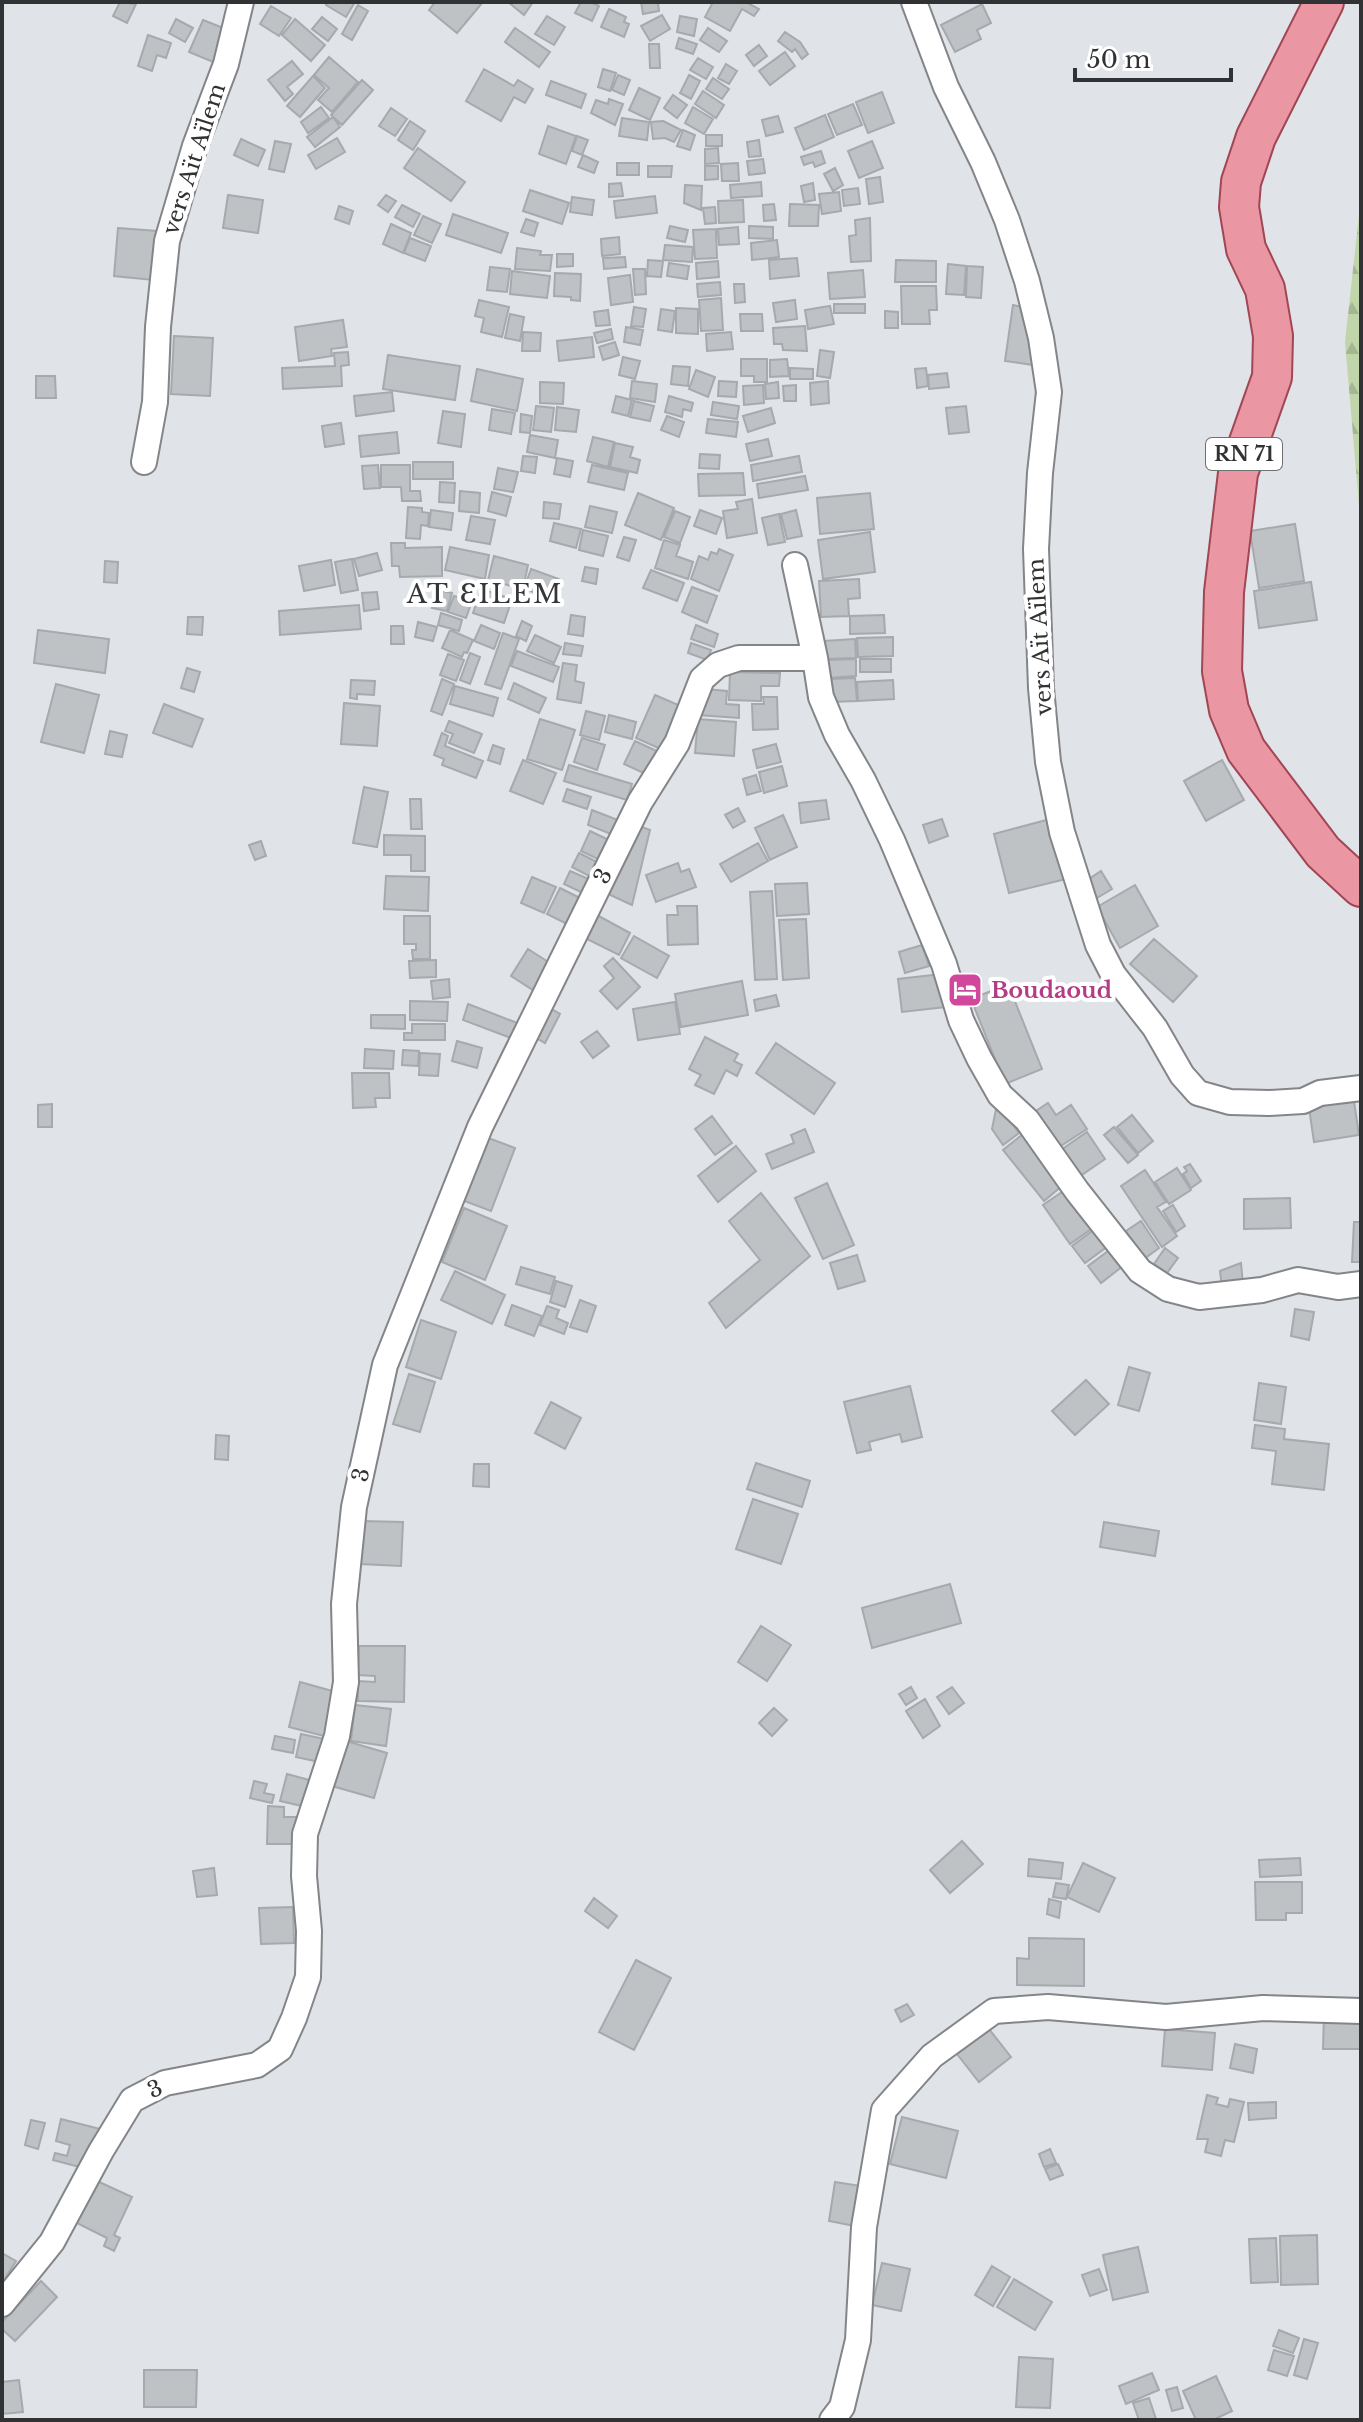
<svg xmlns="http://www.w3.org/2000/svg" width="1363" height="2422" font-family="'Libre Baskerville',serif">
<style>
.forest{fill:url(#forest-firs)}
.building{fill:#bfc2c5;stroke:#a6a9ad;stroke-width:2}
.lines{fill:none;stroke-linecap:round;stroke-linejoin:round}
.minor-casing{stroke:#838589;stroke-width:28}
.primary-casing{stroke:#a14654;stroke-width:42}
.minor{stroke:#fff;stroke-width:24}
.primary{stroke:#eb97a3;stroke-width:38}
.labels{text-anchor:middle;dominant-baseline:central;stroke-width:8;stroke-linejoin:round;paint-order:stroke}
.shield{fill:#fff;stroke:#6f7070;stroke-width:2}
.shield-label{font-size:20px;font-weight:bold;fill:#313233}
.street-label{font-size:22px;fill:#313233;stroke:#fff}
.hotel-label{font-size:22px;font-weight:bold;fill:#b23c85;stroke:#fff;text-anchor:start}
.quarter-label{font-size:26px;letter-spacing:2px;fill:#343639;stroke:#fff}
</style>
<defs>
<pattern id="forest-firs" width="22" height="20" patternUnits="userSpaceOnUse" patternTransform="scale(2)"><rect width="22" height="20" fill="#c0d5a9"/><path d="M5 1l3.5 6h-7zM16 11l3.5 6h-7z" fill="#a5b792"/></pattern>
</defs>
<rect width="100%" height="100%" fill="#e0e3e7"/>
<path class="forest" d="M1361 197V528L1345 342Z"/>
<path class="building" d="M120 2 136 4 127 23 113 16Z
M328 2H355L346 17 326 5Z
M435 2H483L457 33 429 10Z
M508 2H533L524 15Z
M581 2H591L599 6 592 21 575 13Z
M641 2H658L659 11 643 14Z
M713 2H746L759 9 754 16 742 9 730 31 705 17Z
M982 4 991 23 977 30 981 39 955 52 941 25Z
M358 5 368 11 352 40 342 34Z
M271 6 291 18 279 36 260 24Z
M609 9 626 17 624 22 629 24 624 37 601 27Z
M662 15 670 29 650 41 641 26Z
M547 16 565 27 554 45 535 34Z
M680 16 697 19 694 36 677 32Z
M322 17 337 29 328 41 312 29Z
M176 19 193 28 185 42 169 33Z
M295 19 325 45 311 61 282 35Z
M203 20 231 31 218 64 189 52Z
M515 28 550 52 539 67 505 42Z
M708 28 727 41 719 52 700 40Z
M785 32 800 42 808 54 802 59 795 49 792 52 778 41Z
M148 35 171 43 166 58 157 55 152 71 138 66Z
M679 38 697 44 693 54 676 48Z
M649 44H659L660 68H650Z
M759 45 767 56 754 66 746 55Z
M785 52 795 66 770 85 759 71Z
M329 57 358 82 332 112 318 100 329 88 314 75Z
M698 58 713 67 706 79 690 70Z
M292 61 303 74 287 87 293 94 285 101 268 80Z
M726 64 737 71 729 84 718 78Z
M484 69 514 86 518 80 533 89 525 103 514 97 501 121 466 101Z
M603 69 616 73 610 91 598 87Z
M618 75 630 80 624 95 612 90Z
M689 75 700 81 691 99 680 93Z
M313 76 325 88 300 117 287 106Z
M713 78 729 89 722 99 706 89Z
M362 80 373 90 342 125 331 115Z
M551 81 586 94 581 108 546 95Z
M639 88 660 98 650 120 629 110Z
M703 91 724 105 716 118 695 104Z
M882 92 894 123 868 133 856 102Z
M673 95 687 105 677 118 664 108Z
M609 99 623 104 615 125 591 113 596 100 608 104Z
M853 104 862 125 837 135 828 114Z
M321 107 329 118 308 133 301 122Z
M693 107 713 119 704 134 685 123Z
M391 108 407 119 395 136 379 126Z
M825 115 834 137 804 150 795 128Z
M778 116 783 132 766 136 762 120Z
M333 117 340 127 315 147 307 137Z
M622 118 649 122 647 140 619 136Z
M410 121 425 131 413 150 398 140Z
M663 121 681 130 674 142 665 138 653 139 651 122Z
M548 126 576 136 566 164 539 154Z
M683 130 695 135 690 150 677 146Z
M706 135H722V146H706Z
M577 136 588 140 582 155 572 151Z
M337 138 345 152 316 169 308 155Z
M241 139 265 150 258 166 234 155Z
M759 140 761 156 749 157 747 142Z
M275 141 291 144 284 172 269 169Z
M872 141 883 168 859 178 848 151Z
M418 148 465 182 451 201 404 168Z
M718 148 719 163 705 164V149Z
M821 151 825 163 815 167 813 162 804 165 801 157Z
M583 155 598 162 594 173 578 167Z
M763 159 765 173 749 175 747 161Z
M617 163H639V175H617Z
M738 163 739 181H722L721 164Z
M648 166H672L671 177H648Z
M705 166H718V179L705 180Z
M835 168 843 185 833 191 824 174Z
M880 177 883 202 869 204 866 179Z
M761 182 762 196 731 198 730 185Z
M621 183 623 196 609 197V184Z
M813 183 815 200 804 202 801 186Z
M685 185 702 186 701 210 684 203Z
M858 188 860 204 844 206 842 190Z
M530 190 569 203 562 224 523 211Z
M839 192 841 211 822 214 819 194Z
M228 195 263 200 258 233 223 228Z
M386 195 396 201 388 212 378 205Z
M655 196 657 213 616 218 614 201Z
M572 197 594 200 592 215 570 212Z
M743 200 744 222 719 223 718 201Z
M774 204 776 220 764 221 763 205Z
M790 204 819 205 818 226H789Z
M402 205 420 214 413 227 395 217Z
M339 206 353 211 349 224 335 219Z
M715 207 716 223 705 224 703 208Z
M453 214 508 233 501 253 446 235Z
M423 216 441 224 432 243 414 235Z
M870 218 871 261 851 262 849 236 856 235 855 220Z
M526 219 538 223 534 236 521 232Z
M391 224 411 233 403 253 383 244Z
M670 226 688 230 685 242 667 238Z
M749 226 773 227V239L749 238Z
M738 227 739 244 719 245 718 229Z
M118 228 157 231 153 280 114 276Z
M716 229 717 258 695 259 693 230Z
M619 237 620 254 602 256 601 239Z
M410 238 431 246 425 261 404 253Z
M777 240 779 257 752 260 751 243Z
M665 245 693 247 692 262 663 260Z
M517 248 541 251 540 255H552L550 271 515 269Z
M557 254H573V266L557 267Z
M625 257 626 267 604 269 603 258Z
M797 258 799 276 770 279 769 260Z
M648 260 663 261 661 277 647 276Z
M896 260 936 261V282H895Z
M718 261 719 277 697 279 696 263Z
M669 263 689 266 687 279 667 276Z
M948 264 966 266 964 295 946 294Z
M967 266 983 267 981 298 966 297Z
M490 267 510 269 507 292 487 290Z
M633 269H645L646 294 635 295Z
M863 270 865 297 830 299 828 273Z
M512 271 550 276 547 298 510 294Z
M555 273 581 274 580 301 571 300V297L554 296Z
M630 275 633 302 611 305 608 278Z
M720 282 721 295 698 297 697 284Z
M734 284H744L745 302 735 303Z
M901 286H936L937 310H929L930 324H902Z
M721 298 723 330 701 331 699 300Z
M479 300 509 307 502 337 481 332 484 318 475 316Z
M795 300 797 319 776 322 773 303Z
M834 304H865V313H834Z
M1013 305 1022 307 1032 320 1033 365 1005 361Z
M830 306 834 324 808 329 805 310Z
M634 307 646 309 643 327 631 326Z
M676 308 698 309V334L676 333Z
M661 309 675 311 672 332 658 330Z
M608 310 610 325 596 326 594 312Z
M885 311 898 312V328H885Z
M510 314 524 317 520 341 505 338Z
M740 314H762L763 331H741Z
M343 320 347 347 331 349 332 356 299 361 295 327Z
M805 326 807 351 783 350 782 344H774L773 328Z
M626 327 643 330 640 345 624 342Z
M611 329 613 339 597 343 594 333Z
M523 332 541 333 540 351H522Z
M731 332 733 349 707 351 706 334Z
M174 336 213 338 210 396 171 394Z
M592 337 594 357 559 361 557 341Z
M615 342 619 355 603 360 599 347Z
M820 350 834 352 830 378 817 376Z
M348 352 349 365 341 366 342 386 283 389 282 368 335 366 334 353Z
M388 355 460 366 455 400 383 389Z
M623 357 640 361 635 379 619 375Z
M741 359H767V382H754V376H741Z
M787 359 789 376 770 377V360Z
M673 366 690 367 688 386 671 384Z
M790 368 813 369V379H790Z
M926 368 928 386 917 388 915 369Z
M477 369 523 379 517 411 471 401Z
M696 370 715 377 708 397 689 389Z
M947 373 949 387 929 389 928 375Z
M36 376H55L56 398H36Z
M632 381 657 384 655 402 630 398Z
M719 381 737 382 736 397 718 396Z
M828 381 829 403 811 405 810 383Z
M540 382 564 383 563 404 540 403Z
M778 382 779 398 766 399 765 384Z
M763 385 764 403 744 405 743 386Z
M796 385V401H784L783 386Z
M392 392 394 411 356 416 354 396Z
M616 396 632 400 628 416 612 412Z
M669 396 693 403 691 411 683 409 682 417 665 412Z
M634 401 654 406 650 421 630 417Z
M713 402 739 406 737 419 711 415Z
M536 406 554 408 551 432 533 430Z
M966 406 969 432 949 434 946 408Z
M557 407 579 410 576 432 555 430Z
M771 408 775 423 748 432 743 416Z
M492 409 515 413 511 434 489 430Z
M443 411 465 414 461 447 438 443Z
M521 414 532 416 530 433 520 432Z
M667 416 684 422 679 437 661 430Z
M708 419 738 422 736 437 706 433Z
M341 423 344 444 325 447 322 426Z
M397 432 399 453 361 457 359 436Z
M530 435 558 440 555 458 527 452Z
M593 437 614 442 608 467 587 461Z
M768 439 772 456 750 461 746 444Z
M615 443 633 447 630 457 640 460 637 473 610 467Z
M700 454 720 455 719 469 699 468Z
M523 456 537 457 535 473 521 471Z
M799 456 802 472 753 481 751 465Z
M557 458 573 461 570 477 554 474Z
M413 462H453V479H413Z
M378 465 380 488 364 489 362 466Z
M381 465H410V491H420L421 501H402L401 487H381Z
M592 465 628 473 624 490 588 482Z
M498 468 518 472 513 492 494 489Z
M743 473 745 495 699 496 698 474Z
M805 476 808 490 759 498 757 484Z
M440 482 455 483 454 503 439 502Z
M460 491 480 493 479 513 459 511Z
M492 492 511 497 506 516 488 511Z
M638 493 674 508 661 540 625 525Z
M870 493 874 529 820 534 817 498Z
M752 499 757 533 727 538 723 511 738 509 736 502Z
M544 502 561 504 559 519 543 518Z
M590 506 617 512 612 533 585 527Z
M408 507 422 508V512L429 513 428 526 421 525 420 539 406 538Z
M431 510 453 513 451 530 429 527Z
M700 510 722 518 716 534 694 526Z
M796 510 802 536 787 539 781 514Z
M675 511 690 517 680 543 664 537Z
M779 514 785 542 768 545 762 518Z
M471 516 495 520 490 544 466 540Z
M554 523 581 529 576 548 550 541Z
M1295 524 1304 581 1259 588 1250 531Z
M583 530 608 536 603 556 579 550Z
M870 532 875 572 823 579 818 540Z
M624 537 636 540 629 561 617 557Z
M664 540 680 545 676 556 693 562 688 579 655 568Z
M391 543H405V548L442 547V576L400 577 399 566H392Z
M450 547 489 555 485 579 445 570Z
M719 549 733 555 719 591 691 579 699 556 708 560 711 552 717 554Z
M377 553 382 570 359 576 354 559Z
M494 556 528 565 523 589 488 580Z
M352 559 358 590 341 593 335 562Z
M331 560 335 585 304 591 299 566Z
M105 561 118 562 117 583 104 582Z
M585 567 598 569 596 584 582 581Z
M531 569 559 579 553 599 524 589Z
M651 570 684 583 677 601 643 588Z
M859 579 860 598 848 599 849 616 821 617 819 581Z
M1311 582 1317 620 1259 628 1254 591Z
M692 587 717 596 707 623 682 612Z
M481 589 512 599 504 623 473 613Z
M437 590 452 593 447 611 432 608Z
M377 592 379 609 364 611 362 593Z
M454 596 472 601 466 618 448 612Z
M359 605 361 629 280 635 279 611Z
M441 613 462 620 459 631 438 625Z
M571 615 585 617 583 636 568 634Z
M884 615 885 633 850 634V616Z
M188 617H203L202 635 187 634Z
M522 621 532 626 526 641 516 636Z
M418 622 437 627 433 641 415 637Z
M481 625 500 633 494 649 474 641Z
M696 625 718 634 714 647 691 639Z
M391 626H403L404 644H391Z
M38 630 109 639 105 673 34 663Z
M450 630 473 640 467 653 464 652 462 657 442 648Z
M503 633 519 639 501 689 485 684Z
M535 635 561 647 554 663 527 651Z
M893 637V656L858 657 857 638Z
M855 639 856 658 825 659 824 641Z
M565 643 583 646 581 656 563 654Z
M691 643 711 650 707 660 688 653Z
M517 651 559 667 553 682 511 666Z
M470 653 480 657 470 684 460 680Z
M448 654 464 660 456 681 440 675Z
M856 659V676L828 678 827 660Z
M860 659H891V672H860Z
M563 663 577 665 575 681 584 683 581 703 557 699Z
M187 668 200 672 194 692 181 688Z
M730 672 780 673 779 686H761V701L729 700Z
M855 678 857 701 831 702 830 679Z
M442 679 454 684 442 715 431 711Z
M351 680 375 681 374 695 357 694V699L350 698Z
M893 680 894 699 858 701 857 682Z
M514 683 546 698 539 713 508 699Z
M56 684 99 695 84 753 41 742Z
M455 686 498 698 493 716 450 704Z
M705 689 727 691 726 704 739 705V718L698 715Z
M655 695 683 707 665 751 636 738Z
M763 697H777L778 729 753 730 752 704H764Z
M344 703 380 706 377 746 341 744Z
M164 704 203 719 192 747 153 733Z
M586 711 605 716 599 740 580 735Z
M609 715 636 722 632 739 605 732Z
M540 719 575 730 562 770 527 759Z
M698 719 736 722 734 756 695 753Z
M449 721 482 734 474 753 449 743 453 734 445 731Z
M110 731 127 735 122 757 105 754Z
M442 733 448 736 445 746 483 761 476 778 442 765 444 759 434 755Z
M582 738 605 745 597 770 574 762Z
M635 741 661 753 650 776 624 764Z
M776 744 781 762 757 768 753 750Z
M493 745 504 749 500 764 488 760Z
M523 760 556 773 543 804 510 791Z
M1222 760 1244 800 1206 821 1184 781Z
M569 765 632 784 627 800 564 781Z
M782 766 787 786 764 793 759 772Z
M756 775 761 791 747 795 743 779Z
M364 787 388 792 377 847 353 843Z
M567 789 591 797 587 809 563 801Z
M410 799H421L422 829H411Z
M826 800 829 819 801 823 799 803Z
M738 808 745 821 733 828 725 815Z
M592 810 623 822 616 836 588 825Z
M783 815 797 847 770 860 755 828Z
M942 819 948 836 929 843 923 825Z
M1050 819 1066 879 1009 893 994 834Z
M636 825 650 830 632 905 606 893Z
M590 831 611 841 602 861 581 851Z
M384 835 425 836V871H411V855H384Z
M261 841 266 856 255 860 249 845Z
M758 843 768 861 731 882 720 864Z
M579 853 601 864 593 878 572 867Z
M678 863 681 872 689 869 696 887 656 902 646 875Z
M570 871 591 880 585 894 564 884Z
M1101 871 1112 889 1097 898 1086 881Z
M386 876 429 877 428 911 384 909Z
M532 877 556 887 544 913 521 903Z
M807 883 809 914 777 916 775 884Z
M1135 885 1158 926 1120 948 1097 907Z
M560 888 582 899 569 925 547 914Z
M772 891 777 979 755 980 750 892Z
M677 906H697L698 944 668 945 667 915H678Z
M595 914 630 933 619 955 583 937Z
M404 916H430V959H413L412 950H416V944H404Z
M806 919 809 978 783 980 779 920Z
M634 936 669 956 657 978 621 958Z
M1154 939 1197 976 1173 1002 1130 964Z
M922 945 929 966 905 973 899 952Z
M528 949 553 965 536 992 511 976Z
M613 958 640 987 617 1009 600 991 614 978 604 966Z
M436 960V977L410 978 409 961Z
M941 974 945 1007 902 1012 898 979Z
M449 979 450 997 433 999 431 981Z
M742 981 748 1015 681 1027 675 994Z
M1008 984 1042 1069 1005 1084 971 999Z
M776 995 779 1006 756 1011 754 1000Z
M410 1001 448 1002 447 1021 410 1020Z
M675 1002 680 1034 638 1040 633 1009Z
M468 1004 525 1026 519 1041 463 1020Z
M548 1007 560 1014 545 1043 533 1036Z
M371 1015H405V1029L371 1028Z
M412 1024H445V1040H404V1033H412Z
M597 1031 609 1046 593 1058 581 1042Z
M705 1037 738 1054 734 1061 742 1065 737 1076 726 1070 714 1094 695 1085 701 1075 689 1069Z
M457 1041 482 1048 477 1068 452 1061Z
M776 1043 835 1083 814 1114 756 1073Z
M365 1049 394 1051 393 1069 364 1068Z
M403 1050 419 1051 418 1066 402 1065Z
M420 1053 440 1054 438 1076 419 1075Z
M352 1073H389L390 1098H375L376 1107 353 1108Z
M1353 1095 1359 1135 1314 1142 1308 1101Z
M1048 1103 1056 1115 1071 1105 1087 1129 1056 1149 1033 1113Z
M52 1104V1127H38V1105Z
M997 1104 1019 1133 1003 1145 992 1129Z
M1132 1115 1153 1141 1138 1153 1117 1127Z
M712 1116 732 1143 715 1155 695 1129Z
M1114 1127 1138 1155 1128 1163 1104 1135Z
M805 1129 814 1152 772 1169 766 1154 794 1143 791 1135Z
M1087 1132 1105 1159 1076 1179 1058 1152Z
M1023 1134 1064 1184 1044 1201 1003 1150Z
M483 1136 515 1148 491 1211 459 1199Z
M736 1146 756 1171 718 1202 698 1176Z
M1190 1164 1201 1181 1191 1188 1183 1174 1187 1171 1184 1167Z
M1177 1168 1191 1190 1169 1204 1155 1182Z
M1145 1170 1166 1202 1157 1207 1177 1236 1162 1247 1121 1186Z
M827 1183 854 1245 823 1259 795 1198Z
M1068 1188 1094 1227 1070 1244 1043 1205Z
M761 1193 810 1256 726 1328 709 1303 760 1260 729 1221Z
M1290 1198 1291 1228 1244 1229V1199Z
M1173 1205 1185 1226 1176 1232 1163 1211Z
M464 1208 507 1226 485 1280 442 1262Z
M1141 1221 1159 1248 1144 1259 1126 1231Z
M1354 1222H1361V1262H1352Z
M1095 1229 1108 1246 1085 1263 1072 1246Z
M1165 1248 1178 1258 1167 1273 1154 1264Z
M1111 1249 1123 1266 1101 1283 1088 1266Z
M857 1255 865 1281 838 1289 830 1263Z
M1241 1263 1243 1285 1222 1288 1220 1271Z
M521 1267 555 1277 550 1294 516 1284Z
M455 1271 505 1295 492 1324 441 1300Z
M556 1281 572 1286 565 1307 550 1302Z
M580 1300 596 1306 587 1332 570 1327Z
M512 1305 542 1316 534 1336 505 1325Z
M547 1306 559 1310 556 1318 568 1323 564 1334 540 1325Z
M1295 1309 1314 1312 1309 1340 1291 1336Z
M421 1320 456 1332 441 1379 406 1367Z
M1129 1367 1150 1373 1139 1411 1118 1405Z
M409 1374 435 1382 420 1432 393 1424Z
M1086 1380 1109 1404 1075 1435 1052 1411Z
M1259 1383 1286 1387 1281 1424 1254 1420Z
M910 1386 922 1437 902 1442 900 1434 869 1442 871 1450 857 1453 844 1402Z
M551 1402 581 1418 565 1449 535 1433Z
M1255 1425 1285 1429 1284 1439 1329 1444 1324 1490 1272 1484 1276 1451 1252 1448Z
M216 1435 229 1436 228 1460 215 1459Z
M756 1463 810 1481 802 1507 747 1489Z
M474 1464H489V1487L473 1486Z
M753 1499 798 1514 781 1564 736 1549Z
M362 1521 403 1522 401 1566 360 1564Z
M1104 1522 1159 1531 1155 1556 1100 1547Z
M950 1584 961 1623 872 1648 862 1608Z
M761 1626 791 1645 767 1681 738 1662Z
M359 1646H405L404 1702 358 1701V1681L375 1682V1676L358 1675Z
M300 1682 343 1694 332 1738 289 1727Z
M911 1687 917 1698 906 1705 899 1694Z
M952 1687 964 1703 949 1714 937 1697Z
M925 1699 940 1726 923 1738 906 1711Z
M355 1705 391 1709 386 1746 351 1741Z
M774 1708 787 1720 772 1736 759 1723Z
M301 1734 329 1740 324 1763 296 1757Z
M275 1736 295 1740 293 1753 272 1749Z
M346 1741 387 1753 374 1798 332 1786Z
M287 1774 313 1781 306 1807 280 1801Z
M254 1781 267 1784 264 1793 274 1795 272 1803 250 1798Z
M268 1806 284 1807V1817H298V1844H267Z
M962 1841 983 1864 950 1893 930 1870Z
M1300 1858 1301 1875 1260 1877 1259 1860Z
M1029 1859 1063 1863 1061 1879 1028 1876Z
M1083 1863 1115 1878 1099 1912 1067 1897Z
M214 1868 217 1895 197 1897 193 1871Z
M1255 1882H1302V1913H1286V1920H1256Z
M1056 1883 1069 1885 1066 1899 1053 1897Z
M594 1898 617 1916 608 1928 585 1911Z
M1049 1899 1061 1902 1059 1918 1047 1914Z
M293 1907 294 1943 261 1944 259 1908Z
M1029 1938 1084 1939V1986L1017 1985V1958L1029 1959Z
M636 1960 671 1978 634 2050 599 2032Z
M907 2004 914 2015 901 2022 895 2010Z
M1324 2014H1361V2049H1323Z
M989 2029 1011 2057 979 2082 957 2054Z
M1165 2029 1215 2033 1212 2070 1162 2066Z
M1235 2044 1257 2049 1253 2073 1230 2068Z
M1207 2095 1218 2098 1216 2104 1228 2107 1230 2099 1244 2102 1234 2142 1225 2140 1221 2156 1205 2152 1208 2139H1197Z
M1276 2102V2118L1249 2120 1248 2103Z
M902 2117 958 2131 946 2178 890 2164Z
M61 2119 100 2129 91 2170 53 2160 55 2153 67 2156 70 2145 56 2141Z
M31 2120 45 2123 38 2149 25 2145Z
M1050 2149 1056 2163 1044 2167 1039 2154Z
M1058 2164 1063 2175 1050 2180 1045 2169Z
M97 2181 132 2197 114 2235 120 2238 114 2251 104 2246 107 2238 77 2223Z
M835 2182 861 2186 855 2226 829 2221Z
M1317 2235 1318 2284 1281 2285 1280 2236Z
M1276 2238 1278 2282 1251 2283 1249 2239Z
M1138 2247 1148 2292 1113 2300 1103 2255Z
M2 2253 16 2261 2 2283Z
M882 2263 910 2269 901 2311 872 2305Z
M992 2266 1010 2277 993 2306 975 2295Z
M1099 2269 1107 2290 1090 2296 1082 2275Z
M1014 2279 1052 2302 1035 2330 997 2307Z
M41 2281 57 2297 15 2341 2 2329V2322Z
M1279 2330 1299 2338 1293 2353 1273 2346Z
M1304 2339 1318 2343 1307 2379 1294 2375Z
M1274 2350 1294 2356 1287 2376 1268 2370Z
M1019 2357 1053 2359 1050 2408 1016 2407Z
M144 2370H197L196 2407H144Z
M1152 2373 1159 2390 1126 2404 1119 2386Z
M1216 2376 1232 2411 1213 2420H1196L1183 2391Z
M19 2380 23 2412 2 2414V2382Z
M1177 2387 1183 2408 1172 2411 1166 2390Z
M1149 2398 1156 2419 1139 2420 1133 2403Z"/>
<g class="lines">
<defs>
<path id="minor" d="M914 2 946 87 983 162 1007 220 1027 281 1041 338 1049 392 1040 473 1036 549 1041 688 1048 762 1062 832 1098 945 1113 974 1155 1028 1182 1075 1198 1093 1230 1102 1269 1103 1303 1101 1320 1093 1361 1088
M144 462 155 402 158 327 167 241 195 146 226 64 241 2
M795 565 815 658 821 697 837 735 863 780 892 840 944 964 961 1020 979 1058 1000 1095 1027 1120 1077 1191 1140 1271 1168 1289 1199 1297 1262 1290 1298 1280 1338 1287 1361 1284
M2 2304 52 2242 101 2151 132 2100 165 2083 257 2065 280 2049 294 2018 308 1977 309 1931 304 1876 305 1834 337 1736 346 1682 344 1604 354 1507 385 1365 480 1127 640 802 677 743 702 679 718 665 739 658H815
M832 2420 842 2407 858 2340 864 2227 884 2110 932 2056 994 2011 1048 2007 1166 2017 1263 2008 1361 2011"/>
<path id="primary" d="M1324 2 1256 137 1241 182 1239 207 1246 249 1265 289 1273 336 1272 377 1238 473 1224 592 1222 671 1229 710 1246 750 1323 852 1361 887"/>
</defs>
<use href="#minor" class="minor-casing"/>
<use href="#primary" class="primary-casing"/>
<use href="#minor" class="minor"/>
<use href="#primary" class="primary"/>
</g>
<defs>
<symbol id="hotel-square" viewBox="-11 -11 22 22"><rect x="-9" y="-9" width="18" height="18" rx="4" fill="#d1479c" stroke="#fff"/><path d="M-6-4.5h1.5V1H6V5H4.5V3h-9V5H-6ZM-4 0a1.8 1.8 0 1 1 3.6 0ZM.5 0V-2.5h3Q6-2.5 6 0Z" fill="#fff"/></symbol>
</defs>
<g fill-rule="evenodd">
<use href="#hotel-square" x="945" y="970" width="40" height="40"/>
</g>
<g class="labels">
<rect class="shield" x="1206" y="438" width="76" height="32" rx="6"/>
<g class="shield-label">
<text x="1244" y="454">RN 71</text>
</g>
<g class="street-label">
<text transform="translate(194 159) rotate(-72)">vers Aït Aïlem</text>
<text transform="translate(1040 637) rotate(-93)">vers Aït Aïlem</text>
<text transform="translate(603 876) rotate(-64)">3</text>
<text transform="translate(361 1475) rotate(-79)">3</text>
<text transform="translate(155 2089) rotate(-25)">3</text>
</g>
<g class="hotel-label">
<text x="991" y="990">Boudaoud</text>
</g>
<g class="quarter-label">
<text x="485" y="594">AT ƐILEM</text>
</g>
</g>
<rect width="1363" height="2422" fill="none" stroke="#313233" stroke-width="8"/>
<path d="M1075 68v12h156v-12" fill="none" stroke="#313233" stroke-width="4"/>
<text x="1087" y="68" font-size="24" fill="#313233" stroke="#ffffff" stroke-width="6" paint-order="stroke">50 m</text>
</svg>
